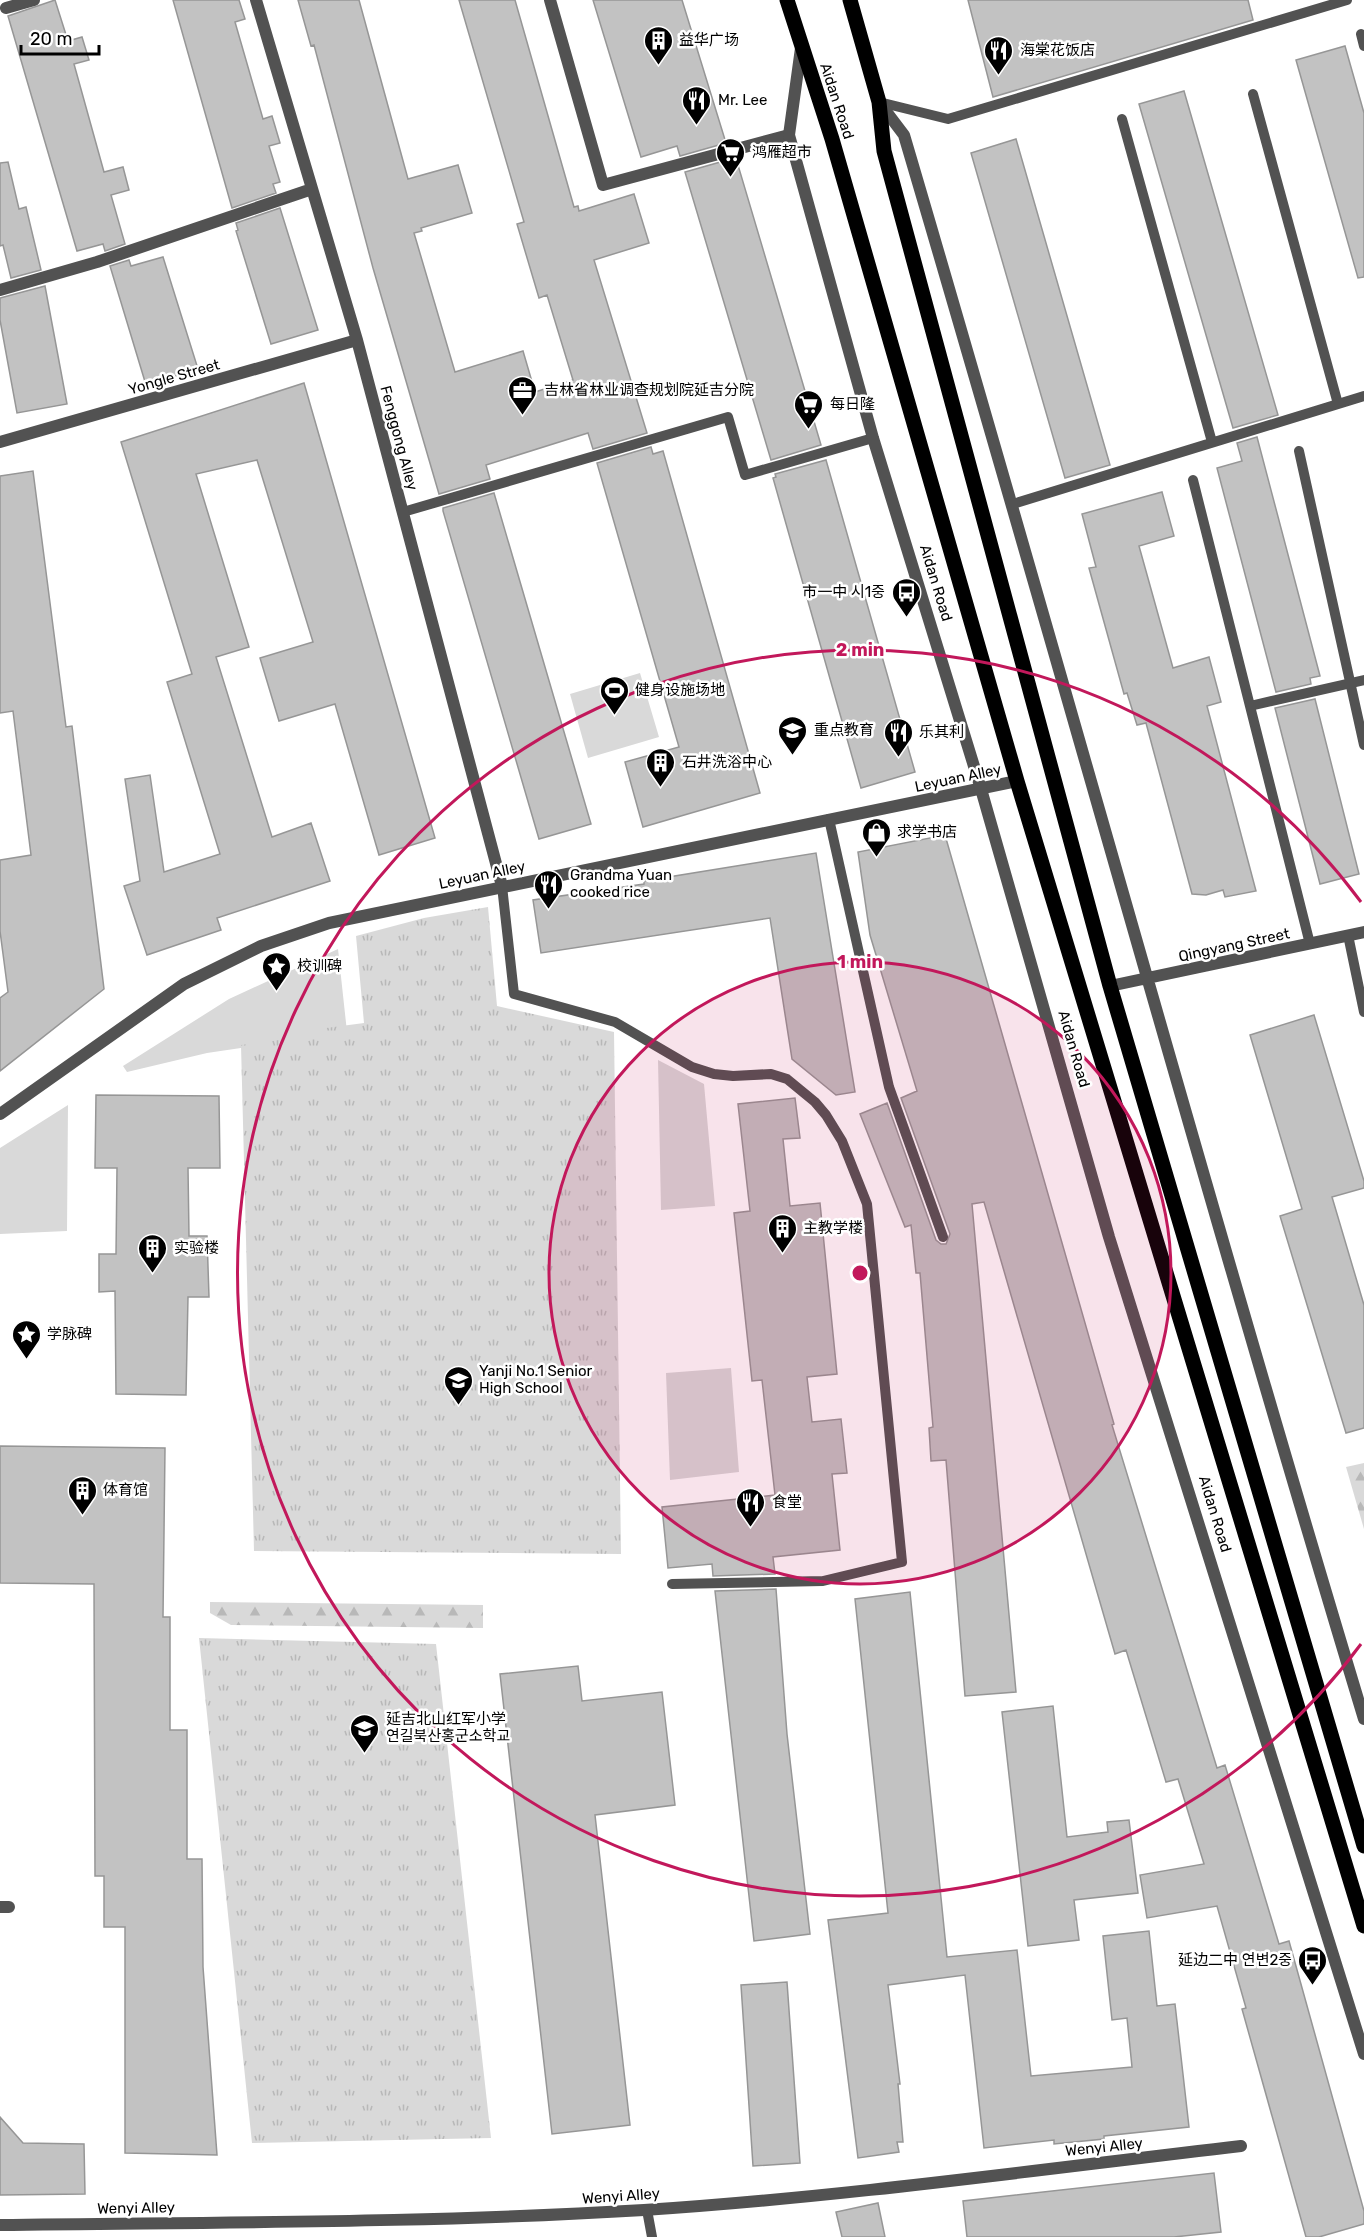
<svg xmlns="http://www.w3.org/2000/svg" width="1364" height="2237" font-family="Rubik,'Noto Sans SC','Noto Sans KR',sans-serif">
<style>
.green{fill:#d9d9d9}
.forest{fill:url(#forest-firs)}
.park{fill:url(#park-tufts)}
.building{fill:#c2c2c2;stroke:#969696;stroke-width:1.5}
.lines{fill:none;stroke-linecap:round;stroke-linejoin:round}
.service{stroke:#525252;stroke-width:10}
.minor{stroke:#525252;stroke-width:12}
.tertiary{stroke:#525252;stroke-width:12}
.primary{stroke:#000;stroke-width:15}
.ring{fill:none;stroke:#c2185b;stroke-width:3}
.labels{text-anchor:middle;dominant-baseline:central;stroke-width:5;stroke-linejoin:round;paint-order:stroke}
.poi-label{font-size:15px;fill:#000;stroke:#fff;text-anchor:start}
.street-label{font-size:15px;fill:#000;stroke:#fff}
.centre{fill:#c2185b;stroke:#fff;stroke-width:3}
.ring-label{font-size:18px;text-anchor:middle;font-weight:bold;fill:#c2185b;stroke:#fff;stroke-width:5;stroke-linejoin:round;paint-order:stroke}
</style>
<defs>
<pattern id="forest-firs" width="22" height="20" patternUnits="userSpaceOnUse" patternTransform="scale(1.5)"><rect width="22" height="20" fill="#d9d9d9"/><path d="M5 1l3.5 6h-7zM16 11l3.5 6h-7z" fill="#b8b8b8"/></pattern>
<pattern id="park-tufts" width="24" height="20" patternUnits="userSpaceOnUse" patternTransform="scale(1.5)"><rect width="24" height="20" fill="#d9d9d9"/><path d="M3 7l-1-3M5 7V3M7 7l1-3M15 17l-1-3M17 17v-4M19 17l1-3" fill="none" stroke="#b8b8b8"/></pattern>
</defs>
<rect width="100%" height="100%" fill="#fff"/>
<path class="green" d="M640 673 659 737 588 758 570 694Z
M338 949 347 1032 207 1053 127 1072 123 1066 229 999Z
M658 1060 704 1084 715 1206 661 1210Z
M68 1105 67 1231 0 1234V1148Z
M731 1368 739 1472 670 1480 666 1373Z"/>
<path class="forest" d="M1364 1463V1529L1346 1467Z
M210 1602 483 1605V1628L231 1625 210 1613Z"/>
<path class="park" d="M488 907 497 1006 614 1032 621 1554 254 1551 241 1045 311 1036V1030L364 1023 356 936 424 918Z
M199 1638 436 1644 491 2138 252 2143Z"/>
<path class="building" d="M55 0 68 41 82 37 89 60 74 64 104 172 123 167 129 190 111 195 125 244 105 251 103 244 77 251 8 16Z
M173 0H239L245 19 235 22 263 119 272 116 280 143 269 146 280 182 273 184 276 193 232 208Z
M298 0H359L408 179 458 165 472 213 421 228 422 231 414 233 455 372 523 351 535 392 573 380 547 295 539 298 517 224 524 222 459 0H515L574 207 578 206 579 211 634 194 649 243 594 260 647 433 593 449 588 433 486 465 490 479 439 494 373 268 314 45 311 46Z
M593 0H682L726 143 680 156 677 146 641 157Z
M968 0H1248L1253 20 993 97Z
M1345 46 1364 113V277L1358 278 1296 60Z
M1184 91 1278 415 1233 428 1139 104Z
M1016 139 1110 465 1065 478 971 153Z
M731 159 733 166 738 165 821 445 771 460 685 172Z
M8 162 19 209 26 207 41 270 11 278 3 245 0 246V163Z
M280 208 318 330 271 344 236 231 238 230 236 223Z
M163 257 198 369 146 385 110 266 129 260 131 266Z
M45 286 67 404 17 413 0 320V298Z
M304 383 435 838 379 855 335 704 279 721 260 658 313 642 257 460 196 474 249 647 216 657 272 837 311 823 330 881 217 918 221 930 147 955 124 886 140 881 125 779 150 775 164 872 220 854 167 682 192 674 121 442Z
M1257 437 1320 676 1310 678 1311 684 1276 692 1217 468 1242 461 1237 443Z
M651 447 653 454 663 451 760 793 643 827 625 762 679 747 597 463Z
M826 460 915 772 861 788 773 478 776 477 775 474Z
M33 471 66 727 72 726 104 989 0 1071V998L8 992 0 931V860L31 855 13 711 0 713V476Z
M1162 492 1174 536 1139 546 1173 668 1209 657 1221 702 1207 706 1256 891 1225 897 1223 890 1206 895 1192 894 1146 723 1137 725 1127 693 1124 694 1089 568 1096 567 1082 514Z
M494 493 591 824 539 839 443 511V508Z
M1315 699 1359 874 1320 884 1275 708Z
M945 835 1114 1424 1112 1425 1217 1768 1225 1765 1279 1944 1289 1941 1364 2211V2224L1319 2237H1306L1242 2009 1246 2008 1217 1906 1147 1918 1140 1875 1204 1864 1178 1779 1166 1782 1126 1650 1115 1654 984 1202 972 1204 1016 1692 965 1696 946 1460 931 1461 929 1428 933 1427 920 1273H916L911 1225 905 1227 860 1114 887 1103 936 1240 941 1244H946L950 1234 901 1098 917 1091 870 935 858 852Z
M816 853 855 1092 836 1095 792 1059 770 918 541 953 533 900 644 884V881Z
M1314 1015 1364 1181V1188L1332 1197 1364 1305V1428L1346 1433 1280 1216 1302 1209 1250 1035Z
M96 1095 219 1096 220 1168H188L189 1236H207L209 1297H188L186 1395 116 1394 115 1291 99 1292V1254H116L117 1168H95Z
M795 1098 800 1138 783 1139 790 1206 820 1203 837 1374 807 1377 812 1422 841 1419 847 1473 832 1474 840 1550 773 1557 775 1574 713 1576 712 1564 668 1568 662 1507 775 1495 762 1380 752 1381 734 1213 750 1211 738 1104Z
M0 1446 165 1448 163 1617H170V1730H187V1859H202L203 1967 217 2155 125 2153V1927H104V1876H95L94 1584 0 1583Z
M776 1589 787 1734 810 1934 754 1941 715 1591Z
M910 1592 947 1957 1017 1950 1031 2076 1132 2067 1127 2018 1112 2020 1103 1936 1149 1931 1157 2006 1175 2004 1189 2127 1104 2136V2139L1054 2144V2140L984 2148 965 1975 888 1985 900 2084H898L903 2142H897L899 2152 858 2158 828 1920 888 1913 855 1599Z
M578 1666 582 1701 662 1692 675 1805 595 1815 630 2125 552 2134 500 1674Z
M1053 1706 1067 1837 1108 1832 1107 1822 1129 1820 1138 1893 1074 1900 1079 1940 1028 1946 1002 1712Z
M787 1982 800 2163 753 2166 741 1985Z
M0 2117 23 2143 84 2144 85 2194 0 2195Z
M1214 2173 1221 2232 1174 2237H967L963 2201Z
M878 2203 885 2237H842L836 2212Z"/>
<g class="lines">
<path class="service" d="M1361 34 1364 46
M1253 94 1338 404
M879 102 948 119 1347 0
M1122 119 1212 442
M1299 451 1364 745
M1193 480 1310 944
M1013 504 1364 396
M403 512 728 417 745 475 873 438
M1250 706 1364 680
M829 819 889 1087 943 1237
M502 886 514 994 615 1022 692 1067 714 1074 733 1076 771 1074 787 1079 815 1102 826 1115 842 1141 867 1204 902 1562 823 1581 672 1584
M1348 935 1364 1012
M647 2210 652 2237"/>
<path class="minor" d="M256 0 357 340 502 886
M550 0 603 185 789 135
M6 8 34 0
M0 290 97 262 312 189
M0 442 357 340
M0 1114 184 984 261 946 329 923 1017 781
M0 1907H9
M0 2225C215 2222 430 2223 644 2210 843 2197 1043 2169 1241 2146"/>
<path class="tertiary" d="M801 48 789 135 873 438 981 789 1109 1237 1364 2054
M879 102 904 135C1060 663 1205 1193 1364 1719
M1110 986 1364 932"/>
<path class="primary" d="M787 0 832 139 1017 781 1364 1926
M850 0 879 102 884 151 1110 986 1364 1846"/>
</g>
<circle cx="860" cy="1273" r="311" fill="#c2185b" fill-opacity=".12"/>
<g class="ring">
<circle cx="860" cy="1273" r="311"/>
<path d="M1361 1644A623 623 0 1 1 1361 902"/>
</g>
<defs>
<symbol id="building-pin" viewBox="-11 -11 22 30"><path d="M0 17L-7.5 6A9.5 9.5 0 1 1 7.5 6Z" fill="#000" stroke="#fff"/><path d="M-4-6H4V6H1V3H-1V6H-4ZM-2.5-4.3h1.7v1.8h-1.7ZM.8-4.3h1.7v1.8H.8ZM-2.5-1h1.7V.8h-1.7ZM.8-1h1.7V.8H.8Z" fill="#fff"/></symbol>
<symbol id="restaurant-pin" viewBox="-11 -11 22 30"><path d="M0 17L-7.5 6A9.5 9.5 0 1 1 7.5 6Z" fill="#000" stroke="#fff"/><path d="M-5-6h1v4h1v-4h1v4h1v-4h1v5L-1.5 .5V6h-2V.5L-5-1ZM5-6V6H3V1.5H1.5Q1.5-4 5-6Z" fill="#fff"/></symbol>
<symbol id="supermarket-pin" viewBox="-11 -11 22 30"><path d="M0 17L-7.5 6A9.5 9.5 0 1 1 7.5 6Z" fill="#000" stroke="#fff"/><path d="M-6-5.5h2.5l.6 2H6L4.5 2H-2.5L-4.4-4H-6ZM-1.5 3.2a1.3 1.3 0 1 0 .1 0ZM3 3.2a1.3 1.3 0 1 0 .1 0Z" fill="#fff"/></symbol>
<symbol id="office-pin" viewBox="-11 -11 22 30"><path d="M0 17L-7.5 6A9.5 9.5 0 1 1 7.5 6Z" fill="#000" stroke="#fff"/><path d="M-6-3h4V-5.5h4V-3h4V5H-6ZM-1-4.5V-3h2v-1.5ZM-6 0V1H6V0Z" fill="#fff"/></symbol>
<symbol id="bus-pin" viewBox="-11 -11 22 30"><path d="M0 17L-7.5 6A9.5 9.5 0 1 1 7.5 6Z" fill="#000" stroke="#fff"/><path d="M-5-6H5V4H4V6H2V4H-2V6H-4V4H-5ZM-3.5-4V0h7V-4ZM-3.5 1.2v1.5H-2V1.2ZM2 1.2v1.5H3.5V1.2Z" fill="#fff"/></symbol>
<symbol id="stadium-pin" viewBox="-11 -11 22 30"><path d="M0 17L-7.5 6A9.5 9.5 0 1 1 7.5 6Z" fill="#000" stroke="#fff"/><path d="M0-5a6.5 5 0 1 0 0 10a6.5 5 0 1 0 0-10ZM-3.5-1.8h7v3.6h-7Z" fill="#fff"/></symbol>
<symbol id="school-pin" viewBox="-11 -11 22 30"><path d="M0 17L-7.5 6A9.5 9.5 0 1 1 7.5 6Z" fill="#000" stroke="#fff"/><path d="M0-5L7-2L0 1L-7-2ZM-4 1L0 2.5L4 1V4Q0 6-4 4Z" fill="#fff"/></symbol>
<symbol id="shop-pin" viewBox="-11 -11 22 30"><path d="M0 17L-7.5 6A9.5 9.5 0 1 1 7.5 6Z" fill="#000" stroke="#fff"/><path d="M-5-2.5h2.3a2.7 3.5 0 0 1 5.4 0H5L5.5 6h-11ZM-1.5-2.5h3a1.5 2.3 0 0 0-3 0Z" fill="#fff"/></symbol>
<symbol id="sight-pin" viewBox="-11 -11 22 30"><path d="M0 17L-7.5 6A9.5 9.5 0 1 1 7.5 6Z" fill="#000" stroke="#fff"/><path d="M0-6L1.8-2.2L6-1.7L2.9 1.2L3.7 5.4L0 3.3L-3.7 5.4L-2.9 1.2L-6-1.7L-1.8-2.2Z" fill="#fff"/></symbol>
</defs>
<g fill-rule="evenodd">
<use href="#building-pin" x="642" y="24" width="33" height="45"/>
<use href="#restaurant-pin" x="982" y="34" width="33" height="45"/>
<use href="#restaurant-pin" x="680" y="84" width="33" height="45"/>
<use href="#supermarket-pin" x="714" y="136" width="33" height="45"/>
<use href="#office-pin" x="506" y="374" width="33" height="45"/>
<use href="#supermarket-pin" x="792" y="388" width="33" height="45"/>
<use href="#bus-pin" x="890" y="576" width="33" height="45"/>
<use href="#stadium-pin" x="598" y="674" width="33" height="45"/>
<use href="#school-pin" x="776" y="714" width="33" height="45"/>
<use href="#restaurant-pin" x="882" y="716" width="33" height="45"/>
<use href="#building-pin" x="644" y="746" width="33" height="45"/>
<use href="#shop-pin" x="860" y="816" width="33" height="45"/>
<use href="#restaurant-pin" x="532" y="868" width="33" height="45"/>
<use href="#sight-pin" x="260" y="950" width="33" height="45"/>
<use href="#building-pin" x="766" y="1212" width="33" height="45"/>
<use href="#building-pin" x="136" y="1232" width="33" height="45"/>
<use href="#sight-pin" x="10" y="1318" width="33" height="45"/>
<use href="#school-pin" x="442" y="1364" width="33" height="45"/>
<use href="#building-pin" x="66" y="1474" width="33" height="45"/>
<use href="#restaurant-pin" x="734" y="1486" width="33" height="45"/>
<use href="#school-pin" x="348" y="1712" width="33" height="45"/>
<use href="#bus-pin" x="1296" y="1944" width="33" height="45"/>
</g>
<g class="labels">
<g class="poi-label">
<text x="679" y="40">益华广场</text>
<text x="1020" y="50">海棠花饭店</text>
<text x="718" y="100">Mr. Lee</text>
<text x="752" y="152">鸿雁超市</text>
<text x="544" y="390">吉林省林业调查规划院延吉分院</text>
<text x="830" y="404">每日隆</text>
<text x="885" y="592" text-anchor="end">市一中 시1중</text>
<text x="635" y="690">健身设施场地</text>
<text x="814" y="730">重点教育</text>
<text x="919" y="732">乐其利</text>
<text x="682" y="762">石井洗浴中心</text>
<text x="897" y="832">求学书店</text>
<text x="570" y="875">Grandma Yuan<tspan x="570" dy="17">cooked rice</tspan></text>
<text x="297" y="966">校训碑</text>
<text x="803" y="1228">主教学楼</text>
<text x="174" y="1248">实验楼</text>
<text x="47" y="1334">学脉碑</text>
<text x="479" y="1371">Yanji No.1 Senior<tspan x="479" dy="17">High School</tspan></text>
<text x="103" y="1490">体育馆</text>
<text x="772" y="1502">食堂</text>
<text x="386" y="1719">延吉北山红军小学<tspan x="386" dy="17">연길북산홍군소학교</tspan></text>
<text x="1292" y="1960" text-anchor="end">延边二中 연변2중</text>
</g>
<g class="street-label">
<text transform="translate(837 101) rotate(72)">Aidan Road</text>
<text transform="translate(174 377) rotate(-16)">Yongle Street</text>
<text transform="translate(399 438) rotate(75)">Fenggong Alley</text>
<text transform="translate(936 583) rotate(73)">Aidan Road</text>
<text transform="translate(958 778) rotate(-12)">Leyuan Alley</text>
<text transform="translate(482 875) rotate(-12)">Leyuan Alley</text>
<text transform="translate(1234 945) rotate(-12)">Qingyang Street</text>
<text transform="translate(1074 1049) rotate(74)">Aidan Road</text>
<text transform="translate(1215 1514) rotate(73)">Aidan Road</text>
<text transform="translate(1104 2147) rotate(-6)">Wenyi Alley</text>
<text transform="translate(621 2196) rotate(-4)">Wenyi Alley</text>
<text transform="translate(136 2208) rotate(-1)">Wenyi Alley</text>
</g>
</g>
<circle cx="860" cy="1273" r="9" class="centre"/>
<g class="ring-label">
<text x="860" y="656">2 min</text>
<text x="860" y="968">1 min</text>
</g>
<path d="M21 45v9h78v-9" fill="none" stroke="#000000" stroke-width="3"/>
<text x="30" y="45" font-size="18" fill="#000000" stroke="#ffffff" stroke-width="4.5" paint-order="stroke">20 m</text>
</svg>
